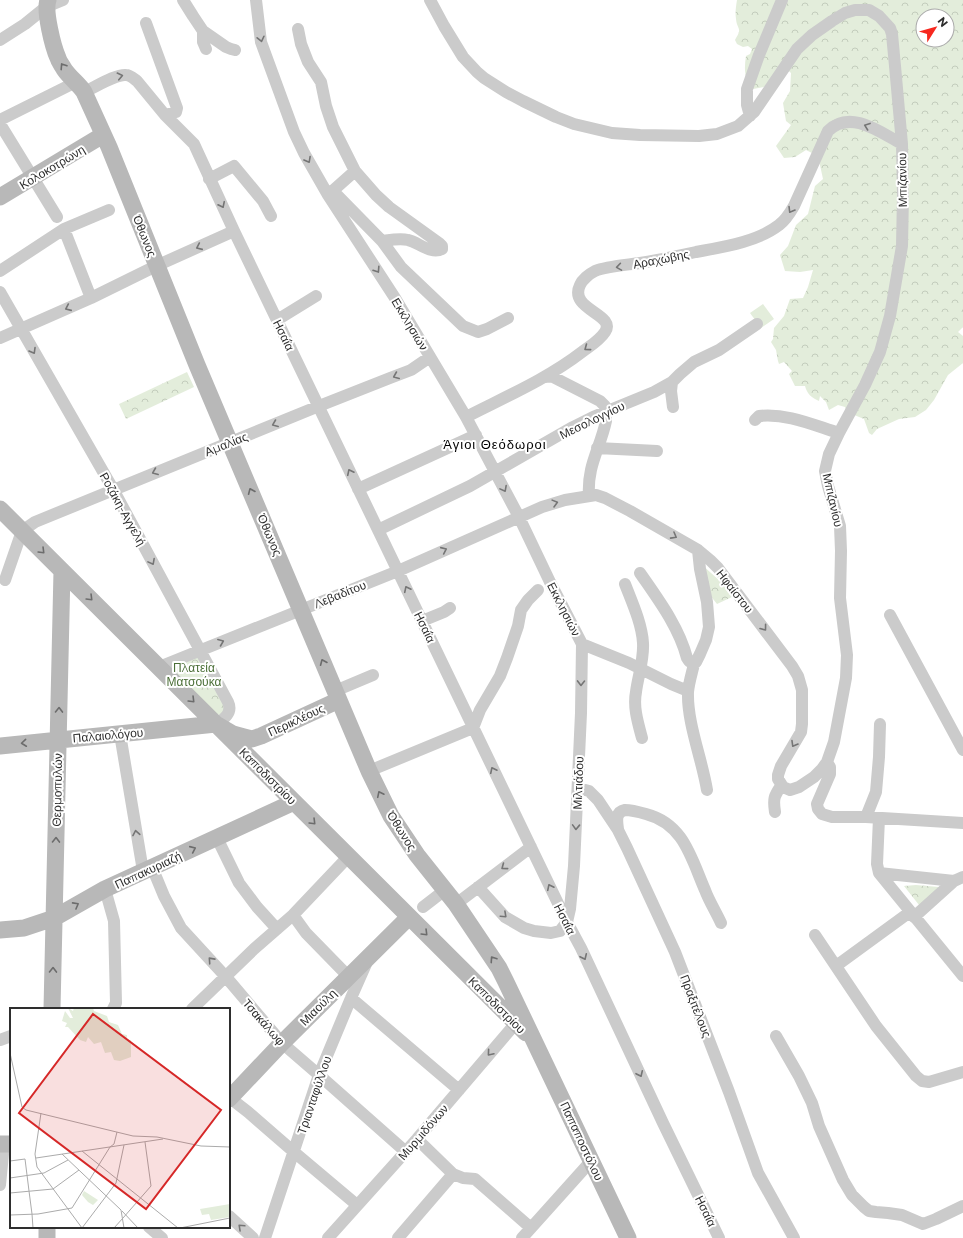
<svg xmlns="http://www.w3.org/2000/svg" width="963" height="1238" font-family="Montserrat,sans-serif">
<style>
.forest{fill:url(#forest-crowns);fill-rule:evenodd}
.pitch{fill:#e3eddb}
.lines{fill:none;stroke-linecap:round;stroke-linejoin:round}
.street{stroke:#cbcbcb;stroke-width:12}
.secondary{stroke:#b8b8b8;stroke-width:17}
.oneway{stroke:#757575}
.oneway2{stroke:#6c6c6c}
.labels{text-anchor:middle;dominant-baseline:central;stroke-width:4;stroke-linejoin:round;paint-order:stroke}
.street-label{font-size:12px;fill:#2e2e2e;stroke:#fff}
.park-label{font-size:12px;fill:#4b6f37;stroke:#fff}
.neighbourhood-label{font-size:13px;letter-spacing:1px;fill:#000;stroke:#fff}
.inset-road{fill:none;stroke:#ababab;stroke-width:1}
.view{fill:#d62828;fill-opacity:0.15;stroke:#d62828;stroke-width:2}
.inset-edge{fill:none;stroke:#2e2e2e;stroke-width:2}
</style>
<defs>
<pattern id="forest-crowns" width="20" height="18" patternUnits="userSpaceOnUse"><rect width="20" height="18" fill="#e3eddb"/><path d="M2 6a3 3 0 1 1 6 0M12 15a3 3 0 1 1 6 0" fill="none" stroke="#c3ccbc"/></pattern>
</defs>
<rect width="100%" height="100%" fill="#fff"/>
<path class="forest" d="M737 0H963V327L958 332 963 336V363L948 375 934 400 926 410 915 417 899 419 877 429 872 435 869 433 864 419 847 412 845 407 838 405 829 410 826 402 820 396 819 401C812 398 807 394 805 386H795L789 374 792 371 784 362 779 364 778 361 776 350 771 342 773 339 774 328 784 316 790 299 803 298 808 287 813 270 800 272 785 271 780 255 788 246 796 225 808 214 815 186 823 179 818 156 806 150 795 157 784 158 776 146 791 125 786 121 783 103 790 91 791 73 782 65 764 87 753 89C744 79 744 69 746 56L750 54 752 49 748 46 743 47 737 44 735 40C743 27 737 30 736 19 735 13 736 6 737 0ZM923 16H947V40H923Z
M187 372 194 387 126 419 119 404Z
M700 563 721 582 732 597 717 604 709 594Z
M199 656 226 703 224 714 216 715 171 669Z
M916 885 950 888 923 910 904 886Z"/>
<path class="pitch" d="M763 304 774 319 761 328 750 313Z"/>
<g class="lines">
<path class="street" d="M183 0 193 16 203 31 226 47 231 49 235 50
M256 0 261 42 294 132 304 153 328 195 395 298 466 417 519 517 550 582 582 644 581 713 574 866 570 909 567 922 560 931 551 933 534 931 524 928 505 917 478 887
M146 23 177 108 176 112 165 115
M298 29 301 44 308 62 321 82 326 106 333 127 355 171 376 195 389 207 439 243 442 246V249C431 255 418 242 408 240 400 238 390 240 382 241
M203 31V42L206 49
M0 40 25 24 46 7 63 0
M84 92C94 88 115 74 126 75 130 75 133 78 137 81L165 115 194 144 234 231 567 922 581 948 663 1123 719 1238
M750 116 747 105V89L759 55 782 0
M0 120 76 82
M0 124 57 217
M209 179 234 166 263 201 271 216
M333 191 382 241 401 267 463 326 478 332 487 329 508 318
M328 195 355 171
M64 229 91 298
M0 271 64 229 109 210
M0 292 113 489 228 702C233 713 224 719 216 724
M277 320 316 296
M0 338 91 298 156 266 234 231
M545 377 551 376 600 401 605 406 606 413V421C600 449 587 465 589 496
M672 382 671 391 673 407
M466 417C505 397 547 379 582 352 590 346 599 341 605 332 617 314 568 310 580 285 582 280 589 274 595 271 607 266 626 265 640 263 659 260 677 256 696 252 723 247 757 242 779 225 786 220 790 213 794 206L828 131C850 109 880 132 902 144
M755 420 759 416C787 413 813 425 839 433
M597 448 657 451
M358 489 476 435
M378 530 470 486 573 427 593 417 654 392 672 382 680 374 694 362 719 350 757 324
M698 550 700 569 707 602 709 627 706 640 700 654 696 662 694 664C692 673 689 682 688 692 687 723 702 759 707 790
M640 573C658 599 679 627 687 658L689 661 694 664
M5 580 22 531 35 522 319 406 390 378 411 370 430 357
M625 584C632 602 642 624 643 643 644 660 638 676 636 692 633 707 638 723 642 738
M890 615 963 750
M422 621 444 612 450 608
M582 644 629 663 671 684 688 691
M159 667 398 571 542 507 565 500 596 495 605 498 630 511 698 550 710 560 718 568 792 666 798 676 802 690V724L801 732 781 766 778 775V779L783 787 790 790 799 787 814 777 822 769 827 762 834 742 846 678 847 655 840 598 841 551 840 526 828 486 825 471 829 454 839 433 865 385 880 352 890 316 902 246 903 195 902 144 895 66 892 34 890 28 879 16 869 10H855L845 13 832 21 812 35 797 49 754 112 738 126 717 134 699 136 640 135 612 133 574 124 556 117 523 101 506 92 484 78 477 72 463 57 444 26 430 0
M335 691 373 675
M120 734 143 871
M827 762 830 767V774L817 804 818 809 822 814 832 817H866L963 823
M369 771 473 728 480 710 500 676 507 658 518 626 521 610 528 600 538 590
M578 788 589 791 598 800 618 830 627 848 675 952 729 1092 758 1173 794 1238
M775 812C773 799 774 796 781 786
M866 817 876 792 879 757 880 724
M879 818 877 864 879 873 963 976
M618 829C617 821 615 812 625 810 632 810 639 812 646 814 684 824 691 858 705 890 709 901 716 912 721 923
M217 838 239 883 257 907 277 929
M152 867 164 896 181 928 226 977 282 1043 319 1075 406 1152
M879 873 954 881
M105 889 114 921 116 1003 113 1009
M456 904 531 847
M423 907 445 890
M293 915 306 933 348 976
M914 917 954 881 963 877
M815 935 876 1026 916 1076 922 1081 929 1082 963 1072
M836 966 910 912
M351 998 459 1090
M192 1009 254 949 293 915 348 857
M776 1036 799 1076 812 1103 819 1126 843 1180 852 1195 864 1207 869 1211 876 1212 888 1213 902 1215 923 1224 936 1219 963 1206
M0 1040 11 1036
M230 1098 248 1112 294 1152 357 1205
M417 1139 453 1174 463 1178 475 1179 531 1228
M0 1185 4 1144
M229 1216 253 1238
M149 1227 162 1238
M265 1238 319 1075 351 998 366 964
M328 1238 417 1139 516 1023
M398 1238 453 1174
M522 1238 592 1160"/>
<path class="secondary" d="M48 0C44 11 53 47 58 58 59 62 62 65 64 69 70 78 79 84 84 92L109 147 197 365 369 771 391 816 417 855 456 904 499 968 506 982 628 1238
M0 197 103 135
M0 509 526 1033
M0 746 216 724 233 734 244 737 252 739 261 736 339 700
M0 930 24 928 54 918 105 889 294 802
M52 1009 62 571
M229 1099 282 1043 409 917
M0 1144H11
M47 1238V1227"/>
</g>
<defs><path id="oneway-chevron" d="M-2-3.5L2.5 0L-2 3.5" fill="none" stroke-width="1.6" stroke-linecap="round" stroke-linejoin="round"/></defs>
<g class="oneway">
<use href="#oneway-chevron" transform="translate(261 39) rotate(77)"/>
<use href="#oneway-chevron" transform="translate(120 76) rotate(-13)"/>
<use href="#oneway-chevron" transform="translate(867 126) rotate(-160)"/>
<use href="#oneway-chevron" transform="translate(308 160) rotate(61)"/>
<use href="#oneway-chevron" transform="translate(222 205) rotate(64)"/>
<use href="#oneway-chevron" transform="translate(791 210) rotate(121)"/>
<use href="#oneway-chevron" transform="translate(199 247) rotate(156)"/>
<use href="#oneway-chevron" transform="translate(619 267) rotate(171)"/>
<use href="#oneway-chevron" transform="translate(377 270) rotate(57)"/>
<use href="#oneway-chevron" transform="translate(68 308) rotate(156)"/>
<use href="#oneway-chevron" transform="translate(587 348) rotate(143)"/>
<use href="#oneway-chevron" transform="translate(33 351) rotate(60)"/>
<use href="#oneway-chevron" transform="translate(396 376) rotate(157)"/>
<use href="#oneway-chevron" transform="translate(275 424) rotate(158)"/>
<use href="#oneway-chevron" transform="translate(155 472) rotate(158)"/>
<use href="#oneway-chevron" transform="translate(350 472) rotate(-116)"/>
<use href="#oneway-chevron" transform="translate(504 489) rotate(62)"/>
<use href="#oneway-chevron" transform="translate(555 503) rotate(-15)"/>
<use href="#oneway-chevron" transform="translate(674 536) rotate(29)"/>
<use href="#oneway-chevron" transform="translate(444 550) rotate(-24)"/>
<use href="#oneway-chevron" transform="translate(152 562) rotate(62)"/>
<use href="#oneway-chevron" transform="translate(407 589) rotate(-116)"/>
<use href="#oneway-chevron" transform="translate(764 628) rotate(53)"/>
<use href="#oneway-chevron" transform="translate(221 642) rotate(-22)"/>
<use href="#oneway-chevron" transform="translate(581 683) rotate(91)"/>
<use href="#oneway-chevron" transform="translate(794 744) rotate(120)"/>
<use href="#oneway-chevron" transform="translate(493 770) rotate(-116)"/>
<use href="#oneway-chevron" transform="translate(576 827) rotate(92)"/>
<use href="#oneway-chevron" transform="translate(136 833) rotate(-100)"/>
<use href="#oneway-chevron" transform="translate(504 867) rotate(143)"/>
<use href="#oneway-chevron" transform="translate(550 887) rotate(-116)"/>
<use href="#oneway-chevron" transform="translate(504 915) rotate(43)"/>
<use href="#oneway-chevron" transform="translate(584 957) rotate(65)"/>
<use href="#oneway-chevron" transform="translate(211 960) rotate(-132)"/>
<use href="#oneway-chevron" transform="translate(490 1053) rotate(130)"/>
<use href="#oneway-chevron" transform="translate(640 1074) rotate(65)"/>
<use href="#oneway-chevron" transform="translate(241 1227) rotate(-137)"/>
</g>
<g class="oneway2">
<use href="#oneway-chevron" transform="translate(63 66) rotate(-123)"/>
<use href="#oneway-chevron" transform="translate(251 491) rotate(-113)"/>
<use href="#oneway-chevron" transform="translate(42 551) rotate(45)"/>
<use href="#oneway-chevron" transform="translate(90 598) rotate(45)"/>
<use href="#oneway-chevron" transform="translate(323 662) rotate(-113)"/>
<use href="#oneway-chevron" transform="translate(192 700) rotate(45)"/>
<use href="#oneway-chevron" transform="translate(59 710) rotate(-89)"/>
<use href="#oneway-chevron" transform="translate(24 743) rotate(174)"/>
<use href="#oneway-chevron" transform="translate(380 794) rotate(-116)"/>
<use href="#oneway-chevron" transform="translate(313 822) rotate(45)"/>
<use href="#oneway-chevron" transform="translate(56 840) rotate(-89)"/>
<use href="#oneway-chevron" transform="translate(193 849) rotate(-24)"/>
<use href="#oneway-chevron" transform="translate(76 905) rotate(-29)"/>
<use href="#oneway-chevron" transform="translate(425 933) rotate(45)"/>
<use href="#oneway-chevron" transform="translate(493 959) rotate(-124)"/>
<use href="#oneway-chevron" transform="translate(53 970) rotate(-89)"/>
</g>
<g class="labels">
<g class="street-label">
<text transform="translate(52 167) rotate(-31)">Κολοκοτρώνη</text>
<text transform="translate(902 180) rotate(-91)">Μπιζανίου</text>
<text transform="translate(145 236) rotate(68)">Όθωνος</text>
<text transform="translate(661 259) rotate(-11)">Αραχώβης</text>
<text transform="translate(410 324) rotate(59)">Εκκλησιών</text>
<text transform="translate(284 335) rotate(64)">Ησαΐα</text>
<text transform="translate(592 420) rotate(-26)">Μεσολογγίου</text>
<text transform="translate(226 444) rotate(-22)">Αμαλίας</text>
<text transform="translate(833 500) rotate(77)">Μπιζανίου</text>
<text transform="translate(123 509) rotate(61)">Ροζάκη-Αγγελή</text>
<text transform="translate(270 535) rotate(67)">Όθωνος</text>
<text transform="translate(735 591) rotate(52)">Ηφαίστου</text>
<text transform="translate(340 594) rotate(-22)">Λεβαδίτου</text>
<text transform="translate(564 609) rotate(63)">Εκκλησιών</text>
<text transform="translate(425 627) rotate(64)">Ησαΐα</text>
<text transform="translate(296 720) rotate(-25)">Περικλέους</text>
<text transform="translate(108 735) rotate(-5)">Παλαιολόγου</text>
<text transform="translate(268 776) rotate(45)">Καποδιστρίου</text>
<text transform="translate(578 783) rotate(-88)">Μιλτιάδου</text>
<text transform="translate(57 790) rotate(-89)">Θερμοπυλών</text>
<text transform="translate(402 831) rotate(58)">Όθωνος</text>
<text transform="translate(148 870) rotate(-25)">Παπακυριαζή</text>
<text transform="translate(565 919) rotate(63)">Ησαΐα</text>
<text transform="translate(497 1005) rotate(45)">Καποδιστρίου</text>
<text transform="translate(696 1006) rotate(69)">Πραξιτέλους</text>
<text transform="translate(318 1007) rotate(-45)">Μιαούλη</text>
<text transform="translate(264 1022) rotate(49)">Τσακάλωφ</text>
<text transform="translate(314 1095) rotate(-71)">Τριανταφύλλου</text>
<text transform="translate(423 1132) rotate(-49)">Μυρμιδόνων</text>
<text transform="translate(582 1141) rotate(65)">Παπαποστόλου</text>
<text transform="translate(706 1211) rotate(64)">Ησαΐα</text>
</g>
<g class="park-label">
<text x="194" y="667">Πλατεία<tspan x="194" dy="14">Ματσούκα</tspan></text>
</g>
<g class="neighbourhood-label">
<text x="495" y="444">Άγιοι Θεόδωροι</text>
</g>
</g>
<g transform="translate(10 1008)">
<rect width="220" height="220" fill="#fff"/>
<path d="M58 0 63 3 64 0H83L84 3 97 8 99 14 108 17 112 26 117 27V32H121V49L110 53 104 52 101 44 95 45 91 34 84 36 78 29 76 34 70 32 58 19H55L57 15 52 13 55 3 60 10H63ZM74 183 88 192 83 197 78 194 72 187ZM220 196V209L201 212 199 206 192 207 190 201Z" fill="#e3eddb"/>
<path class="inset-road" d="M0 45 12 99 16 102 123 128 147 129 191 138 220 139M31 105 25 146 27 159 72 220M104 136 107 124M72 143 168 220M52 146 111 202 114 220M26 150 153 131M0 153 15 151 19 183M0 170 34 165 58 152M19 183 22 206M0 185 43 181 69 162M112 203 128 220M22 206 23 220M0 207 28 206 62 200 100 139 104 136M113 210 141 178 135 134M72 220 106 175 114 137M104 220 113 210M170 220 220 210"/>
<path class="view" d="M83 6 211 102 136 201 9 105Z"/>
<rect width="220" height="220" class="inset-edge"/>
</g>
<g transform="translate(935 28) rotate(53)"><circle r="19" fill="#ffffff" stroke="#ababab"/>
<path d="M0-3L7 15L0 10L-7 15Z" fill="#f7281f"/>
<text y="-6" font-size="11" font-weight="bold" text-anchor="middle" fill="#2e2e2e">N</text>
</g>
</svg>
